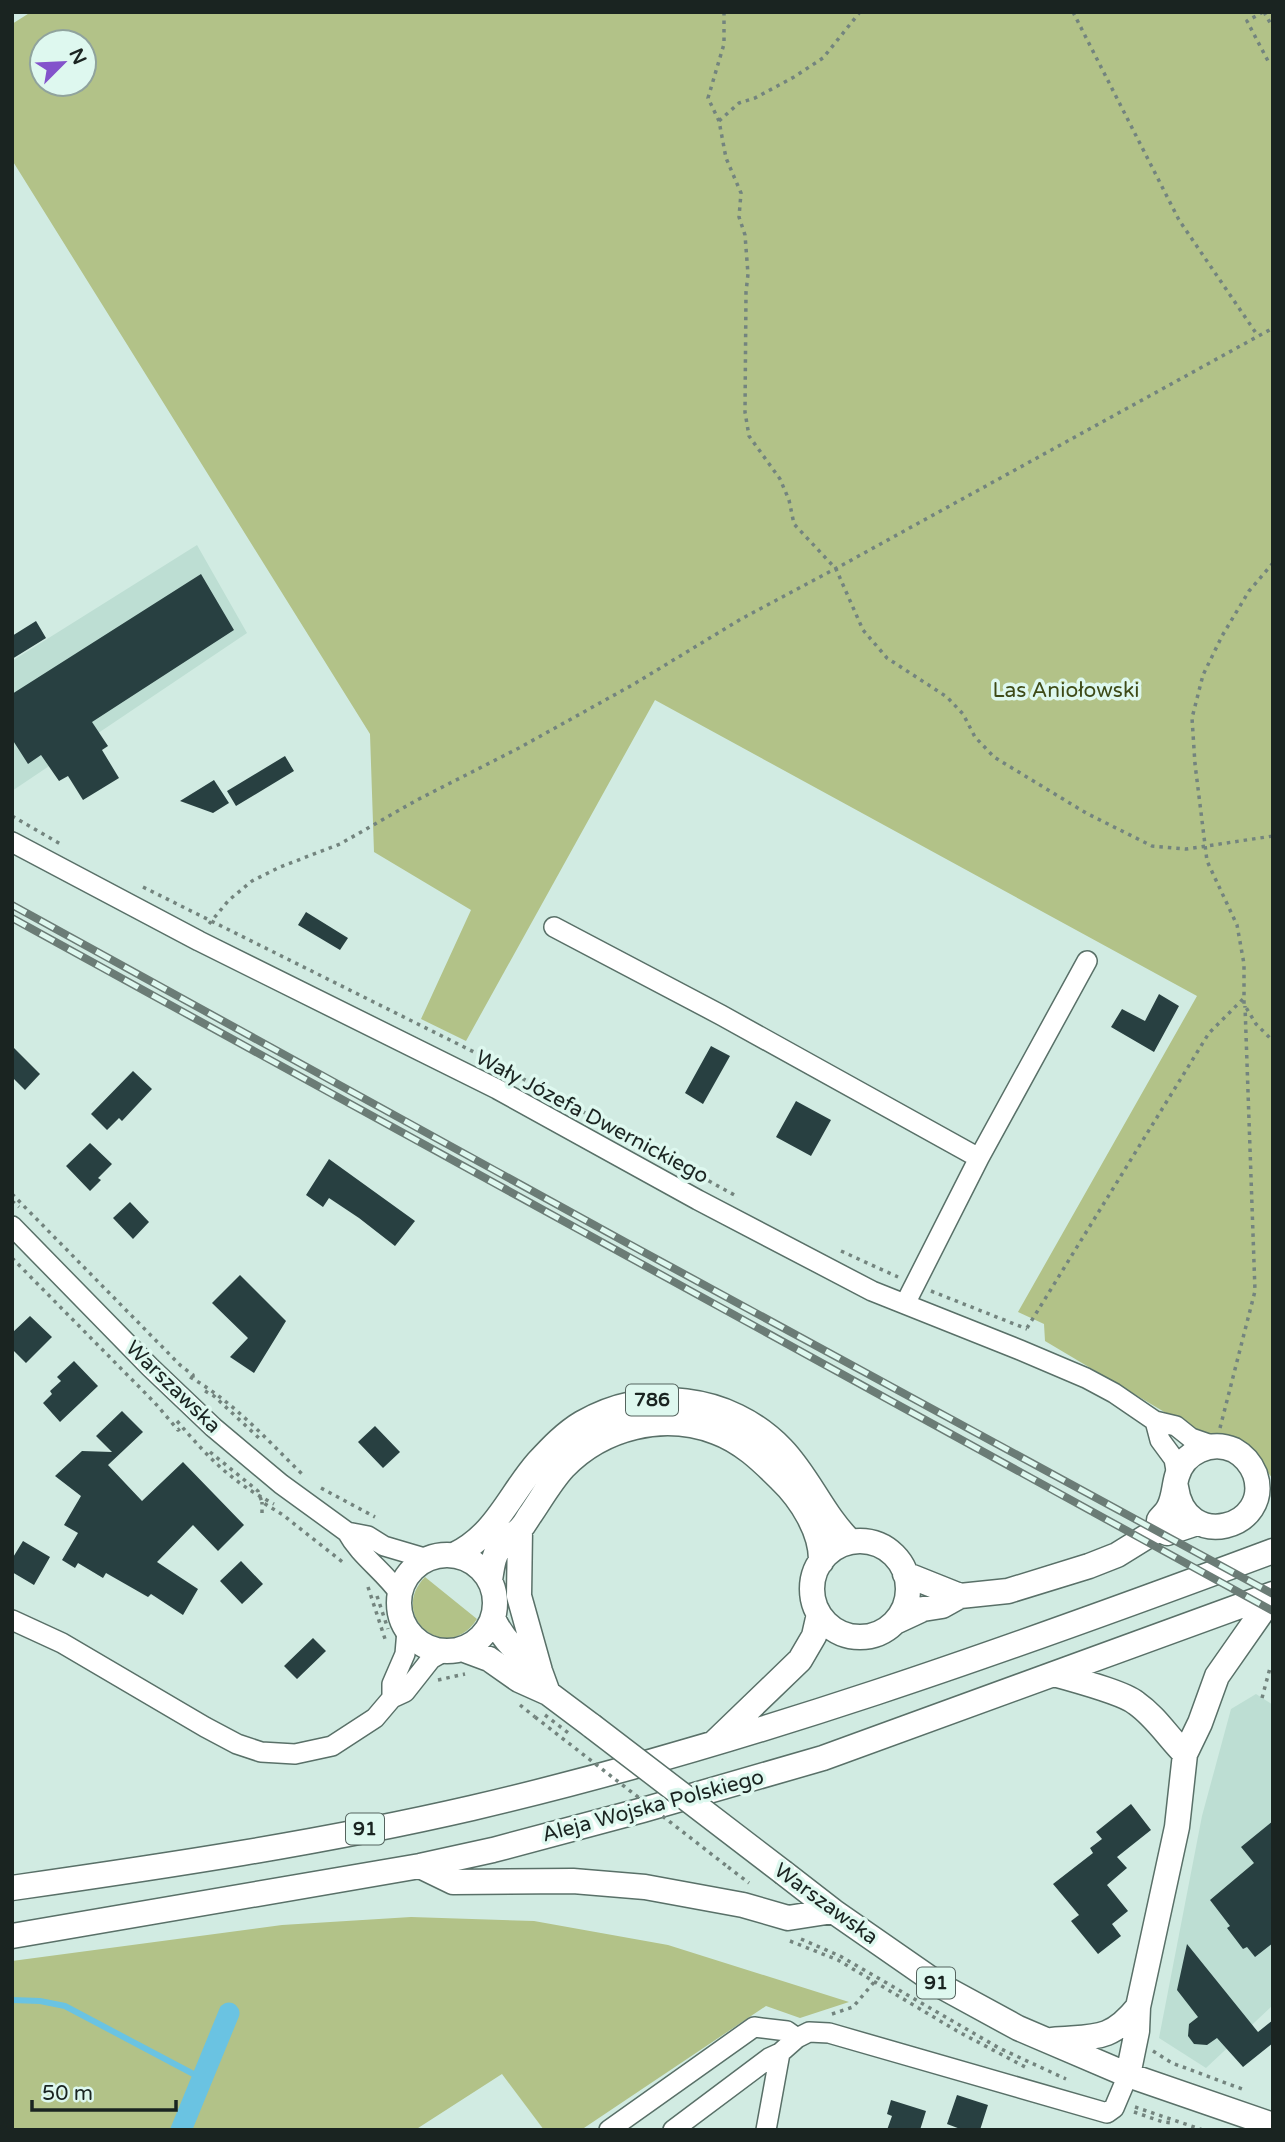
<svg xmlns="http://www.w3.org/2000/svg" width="1285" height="2142" font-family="'Varela Round',sans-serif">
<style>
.built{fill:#bdded3}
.green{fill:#b2c288;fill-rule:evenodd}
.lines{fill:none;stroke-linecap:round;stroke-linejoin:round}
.stream{stroke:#6ac3e2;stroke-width:6}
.canal{stroke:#6ac3e2;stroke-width:21}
.building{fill:#284041}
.minor-casing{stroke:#597068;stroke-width:22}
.major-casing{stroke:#597068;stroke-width:27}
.path{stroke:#73847e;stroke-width:3.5;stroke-dasharray:3.5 5;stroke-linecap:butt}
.minor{stroke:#fff;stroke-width:19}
.major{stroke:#fff;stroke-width:24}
.rail-casing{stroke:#6b7c76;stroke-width:8}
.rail{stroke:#def8ef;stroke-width:5;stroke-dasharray:16;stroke-linecap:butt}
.major-bridge-casing{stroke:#597068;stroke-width:27;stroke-linecap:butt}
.path-bridge{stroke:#73847e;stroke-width:3.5;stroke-dasharray:3.5 5;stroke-linecap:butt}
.major-bridge{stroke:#fff;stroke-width:24}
.labels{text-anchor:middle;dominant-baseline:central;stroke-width:7;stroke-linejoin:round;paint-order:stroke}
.shield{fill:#def8ef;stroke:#55645f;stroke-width:2}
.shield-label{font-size:19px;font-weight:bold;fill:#1a2421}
.park-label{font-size:21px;fill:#3e4a17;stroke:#def8ef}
.street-label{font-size:21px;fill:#1a2421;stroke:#def8ef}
</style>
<rect width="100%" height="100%" fill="#d1ebe2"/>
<path class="built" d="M197 545 247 633 12 791V661Z
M1256 1694 1273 1705V2005L1206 2068 1159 2038 1202 1816 1231 1709Z"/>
<path class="green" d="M31 12H1273V1479L1259 1461 1203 1435 1045 1341 1044 1324 1018 1312 1197 996 655 700 466 1041 421 1019 471 910 374 852 370 734 12 160V24ZM42 42H84V84H42Z
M425 1577 477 1619C447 1666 387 1616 425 1577Z
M411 1917 534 1921 668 1945 849 2002 800 2018 766 2006 581 2130H544L502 2074 415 2130H12V1961L282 1925Z"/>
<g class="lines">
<path class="stream" d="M12 2000 40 2001 65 2006 201 2078"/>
<path class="canal" d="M181 2130 229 2013"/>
</g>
<path class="building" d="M201 574 234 630 92 722 108 746 102 750 119 778 83 800 68 776 59 781 41 755 28 764 12 739V694Z
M36 621 46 638 12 659V636Z
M285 756 294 771 236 806 227 791Z
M214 780 229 803 213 813 180 801Z
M306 912 348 938 340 950 298 925Z
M1159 994 1179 1006 1154 1052 1111 1027 1122 1009 1145 1021Z
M12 1046 40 1074 25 1090 12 1077Z
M711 1046 730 1056 703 1104 685 1093Z
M133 1071 152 1089 122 1121 119 1118 107 1130 91 1114Z
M796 1101 831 1120 811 1156 776 1137Z
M90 1143 112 1164 98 1178 101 1180 90 1191 66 1166Z
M329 1159 415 1221 395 1246 359 1218 329 1198 323 1207 306 1195Z
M130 1202 149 1222 133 1239 113 1218Z
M240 1275 286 1321 254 1373 230 1357 248 1338 212 1303Z
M30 1316 52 1337 26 1363 12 1349V1333Z
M74 1361 98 1386 60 1422 43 1403 52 1394 50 1391 61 1381 57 1377Z
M122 1411 143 1432 108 1465 142 1501 183 1462 244 1525 218 1551 193 1525 157 1562 198 1589 183 1615 151 1594 148 1597 106 1573 103 1578 78 1563 75 1568 62 1560 78 1533 64 1525 81 1496 55 1476 82 1451 112 1452 96 1436Z
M375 1426 400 1452 383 1468 358 1442Z
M23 1541 50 1557 34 1585 12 1572V1559Z
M241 1561 263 1584 242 1604 220 1581Z
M313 1638 326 1651 297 1679 284 1666Z
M1131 1804 1151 1830 1117 1857 1127 1868 1107 1885 1128 1911 1112 1924 1121 1936 1098 1954 1071 1921 1079 1915 1053 1884 1093 1853 1090 1848 1102 1839 1096 1832Z
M1273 1821V1943L1255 1957 1247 1947 1243 1949 1227 1928 1230 1926 1210 1900 1254 1863 1241 1847Z
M1187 1944 1258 2032 1273 2020V2043L1243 2067 1217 2038 1207 2045 1194 2044 1188 2036 1189 2024 1198 2017 1177 1990Z
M957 2095 988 2105 980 2130H963L947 2124Z
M891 2100 926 2111 920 2130H887L892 2116 887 2114Z"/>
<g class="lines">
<defs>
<path id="minor" d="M12 842 199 941 497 1089 698 1200 872 1291 1020 1350 1086 1378 1114 1393 1155 1421 1176 1426 1191 1438 1214 1446
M554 927 721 1015 979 1158
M12 1226 150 1367 213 1427 281 1484 347 1532 368 1536 384 1546 428 1559
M905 1304 979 1158 1087 961
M1155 1421 1160 1440 1174 1459 1177 1476
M347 1532C360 1556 384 1571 400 1594
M12 1620 62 1643 205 1727 237 1744 261 1752 295 1754 332 1746 375 1718 392 1698 405 1692 431 1659 445 1651
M392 1698V1684L405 1654 407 1630
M609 2130 754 2027 787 2031 797 2038
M673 2130 769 2058 780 2053
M766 2130 780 2053 797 2038 809 2032 829 2033 1107 2113 1114 2108 1128 2075"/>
<path id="major" d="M520 1529 519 1596 540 1671 548 1693
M1159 1529V1520C1162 1516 1167 1512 1169 1507 1174 1498 1174 1486 1177 1476 1184 1452 1211 1440 1234 1450 1243 1455 1251 1464 1255 1474 1273 1528 1185 1553 1176 1487
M812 1589a48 48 0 1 1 96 0a48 48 0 1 1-96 0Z
M454 1555C496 1535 509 1495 538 1462 551 1448 565 1433 582 1423 646 1386 729 1394 782 1449 809 1477 823 1515 851 1542
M399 1603a48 48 0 1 1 96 0a48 48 0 1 1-96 0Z
M905 1574 960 1596
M490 1580C492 1568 493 1555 501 1545 506 1538 515 1535 521 1528 525 1524 527 1519 530 1515 541 1499 551 1481 564 1467 603 1427 663 1412 716 1432 741 1441 761 1460 780 1479 801 1499 822 1532 821 1562
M493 1618C503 1641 521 1656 540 1671
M895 1622 923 1609 942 1606 960 1596 1008 1591 1089 1566 1117 1555 1159 1529 1167 1533 1197 1523
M462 1649 489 1659 519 1680 548 1693 592 1726
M1054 1674C1074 1680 1122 1692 1136 1703 1156 1717 1168 1737 1185 1754
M715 1742 800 1660 814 1636 819 1614
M420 1866 453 1882 573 1881 645 1887 743 1905 788 1918 833 1911
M784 1873 833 1911 941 1986 1018 2028 1128 2075 1273 2125
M12 1888C166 1866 320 1843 472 1808 746 1744 1010 1649 1273 1551
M12 1936 420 1866 493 1850 643 1810 823 1758 1273 1594
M1052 2040C1094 2036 1110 2042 1138 2007
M1128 2075 1137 2031 1138 2007 1177 1827 1185 1754 1200 1723 1217 1676 1273 1596"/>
</defs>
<use href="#minor" class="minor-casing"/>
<use href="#major" class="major-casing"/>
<path class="path" d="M724 12V44L708 98 719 121 726 158 741 193 739 217 745 235 748 274 746 292 745 412 749 436 780 479 789 500 794 524 836 569 863 630 887 658 947 697 963 714 975 737 994 757 1086 813 1152 846 1186 849 1273 836
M1073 12 1179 220 1258 336
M1263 12 1247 21 1268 61 1273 58
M1264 12 1273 28
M719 121 739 103 755 98 794 77 823 58 860 12
M1273 563 1249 591 1222 636 1203 675 1192 718 1195 764 1207 861 1237 925 1244 964V1004L1256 1024 1273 1041
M12 816 62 845
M143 887 478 1054 738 1197
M209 924 229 900 252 881 280 867 340 844 417 800 519 748 634 684 741 619 846 563 1273 328
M12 1194 180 1365 193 1375V1379
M12 1201 19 1207
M841 1251 898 1277
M12 1258 155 1403 178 1430 182 1427
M931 1291 1027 1329
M1027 1328 1209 1033 1243 999
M190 1377C235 1403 266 1439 303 1475
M205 1391 214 1396 260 1439
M177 1421C209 1458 230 1481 274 1504
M1220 1428 1255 1291 1245 1006
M210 1452 258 1491 262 1502 283 1515 345 1564
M321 1488 375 1517
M262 1513V1502
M368 1587 386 1642
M377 1596 388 1629
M438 1680 465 1674
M1262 1698 1270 1668 1273 1665
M520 1705 535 1717
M728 1867 749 1883
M801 1939 840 1956 999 2048 1066 2079
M790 1941 838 1960 957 2031 1029 2069
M832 2014 853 2007 875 1981
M1153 2051 1172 2063 1242 2089
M1135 2107 1203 2130
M1134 2112 1163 2122 1173 2123"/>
<use href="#minor" class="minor"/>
<use href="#major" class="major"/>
<defs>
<path id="rail" d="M12 905 627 1243 1273 1594
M12 918 1273 1611"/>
</defs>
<use href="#rail" class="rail-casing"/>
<use href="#rail" class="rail"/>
<defs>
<path id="major-bridge" d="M592 1726 784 1873"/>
</defs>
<use href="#major-bridge" class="major-bridge-casing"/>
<path class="path-bridge" d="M545 1715 571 1735
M535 1717 728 1867"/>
<use href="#major-bridge" class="major-bridge"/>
</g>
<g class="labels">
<g class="shield">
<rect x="626" y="1384.5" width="52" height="31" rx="5"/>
<rect x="346" y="1813.5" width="38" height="31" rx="5"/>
<rect x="917" y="1967.5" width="38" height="31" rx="5"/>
</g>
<g class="shield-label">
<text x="652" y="1400">786</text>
<text x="365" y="1829">91</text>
<text x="936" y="1983">91</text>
</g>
<g class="park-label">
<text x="1066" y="690">Las Aniołowski</text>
</g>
<g class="street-label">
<text transform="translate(592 1117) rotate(28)">Wały Józefa Dwernickiego</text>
<text transform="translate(173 1387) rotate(44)">Warszawska</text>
<text transform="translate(653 1806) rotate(-15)">Aleja Wojska Polskiego</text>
<text transform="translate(826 1904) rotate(36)">Warszawska</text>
</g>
</g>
<rect width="1285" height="2142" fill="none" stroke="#1a2421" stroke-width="28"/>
<g transform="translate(63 63) rotate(66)"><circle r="33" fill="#def8ef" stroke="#90a39d" stroke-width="2"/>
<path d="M0-5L12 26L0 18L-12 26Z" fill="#8353cb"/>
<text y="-10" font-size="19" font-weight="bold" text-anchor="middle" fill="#1a2421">N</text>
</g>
<path d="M32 2100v10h144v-10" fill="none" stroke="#1a2421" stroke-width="3.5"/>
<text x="42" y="2100" font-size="21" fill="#1a2421" stroke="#def8ef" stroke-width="5" paint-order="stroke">50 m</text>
</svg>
